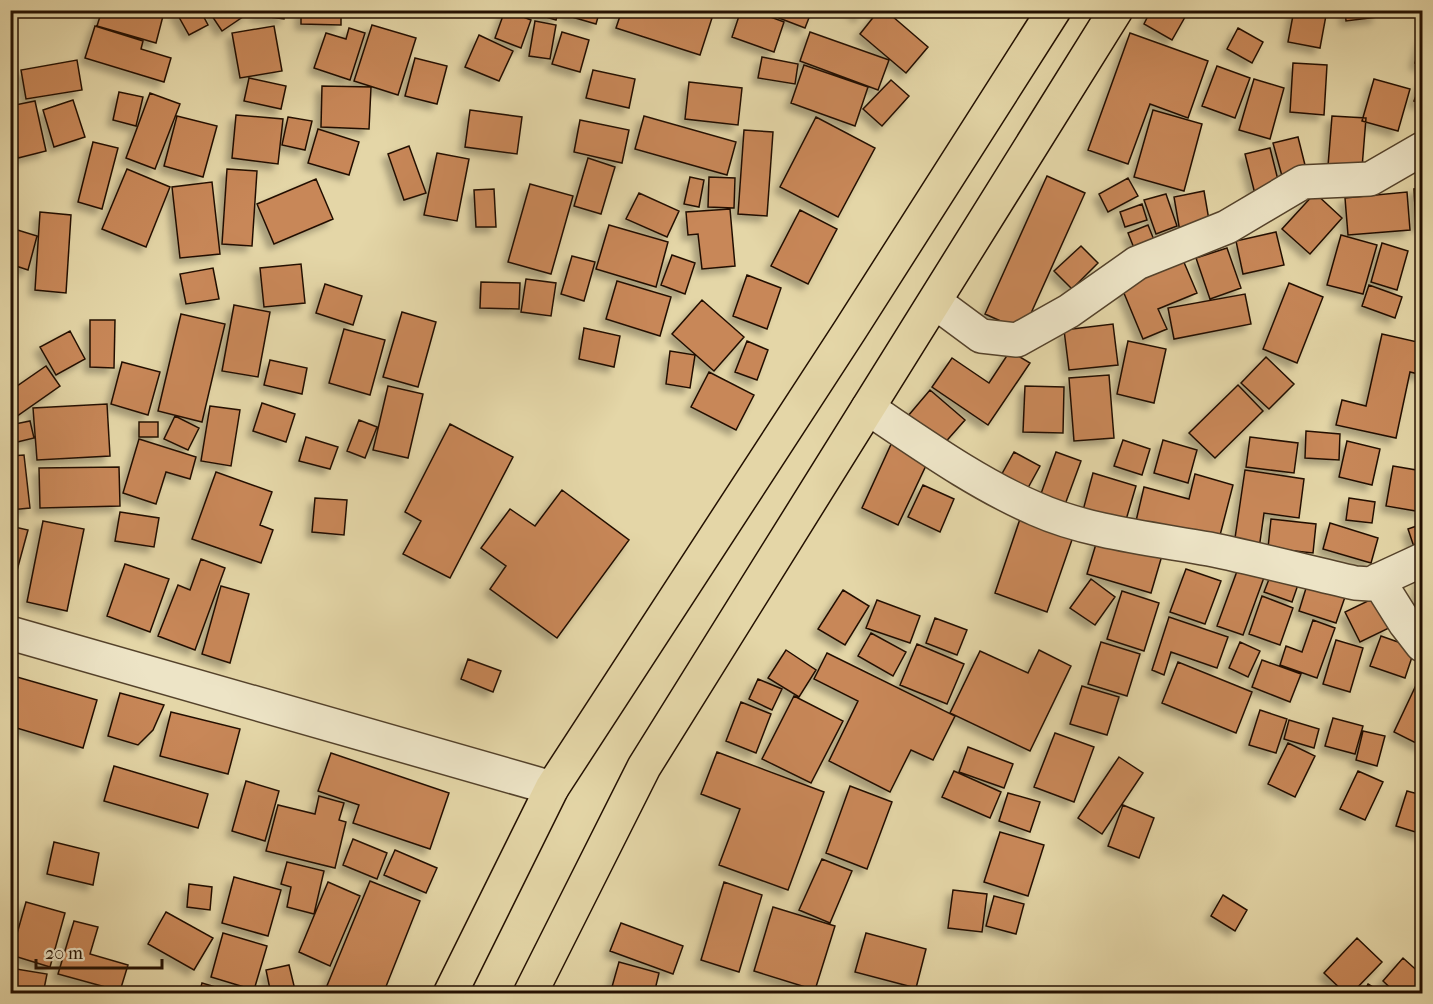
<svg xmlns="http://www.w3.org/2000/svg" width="1433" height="1004" font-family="'IM FELL French Canon',serif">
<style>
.building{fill:#c88759;stroke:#241102;stroke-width:1.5;filter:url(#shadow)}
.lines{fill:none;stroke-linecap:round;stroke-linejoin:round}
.minor-casing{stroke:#54422b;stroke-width:36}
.major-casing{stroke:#241102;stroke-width:36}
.minor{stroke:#ede4c6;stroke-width:33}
.major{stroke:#e4d6a7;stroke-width:33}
</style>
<defs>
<filter id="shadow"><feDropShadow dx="-5.5" dy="5.5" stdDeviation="3" flood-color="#0004"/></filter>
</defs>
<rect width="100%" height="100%" fill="#e4d6a7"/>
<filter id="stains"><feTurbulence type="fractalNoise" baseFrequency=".00333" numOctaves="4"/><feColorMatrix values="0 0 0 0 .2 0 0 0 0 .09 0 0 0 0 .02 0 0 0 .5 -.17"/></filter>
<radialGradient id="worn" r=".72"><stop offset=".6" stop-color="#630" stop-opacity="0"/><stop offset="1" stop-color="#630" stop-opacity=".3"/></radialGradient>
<path class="building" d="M102 10H144L163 16 156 43 97 26Z
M175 10H200L208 25 189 35Z
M208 10H249L250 12 222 31Z
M256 10H285L284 19 255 15Z
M301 10H341V25L301 24Z
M505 10 531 20 521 48 495 38Z
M523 10H559L556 20Z
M567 10H600L596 24 565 15Z
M622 10H689L712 18 700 55 616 28Z
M741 10H752L784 22 774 52 732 37Z
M782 10H812L805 28 779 18Z
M851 10H864L860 17Z
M879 10H885L928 47 906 73 860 34Z
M1151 10H1189L1172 40 1144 24Z
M1294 10H1327L1320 48 1288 42Z
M1345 10H1377V17L1346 21Z
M535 21 556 25 550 59 529 56Z
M372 25 416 38 398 95 354 81Z
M95 26 143 41 141 49 171 58 164 82 85 58Z
M274 26 282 71 240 78 232 33Z
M349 28 365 33 350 80 314 68 326 33 346 39Z
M1238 28 1263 42 1252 63 1227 49Z
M562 32 589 40 580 72 552 64Z
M810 32 889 60 878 90 800 61Z
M1130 33 1208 61 1188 118 1150 104 1128 164 1088 150Z
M479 35 513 51 499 81 465 67Z
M1422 37V66L1415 63Z
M762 57 798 64 795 84 758 78Z
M415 58 447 66 437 104 405 96Z
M77 60 82 90 26 99 21 70Z
M1293 63 1327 65 1324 115 1290 112Z
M804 65 868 87 855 126 791 103Z
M1217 66 1250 78 1235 118 1202 106Z
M593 70 635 79 629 108 586 98Z
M249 78 286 86 281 109 244 101Z
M1254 79 1284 88 1270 139 1239 130Z
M1374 79 1410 89 1398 131 1362 121Z
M891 80 909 96 882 126 863 109Z
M1422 80V104L1414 101Z
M689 82 742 88 738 125 685 119Z
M322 86 371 87 369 129 321 127Z
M119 92 143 97 136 126 113 120Z
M150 93 180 104 155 169 126 158Z
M73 100 85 137 54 147 43 110Z
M35 101 46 151 18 158 10 124V106Z
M470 110 522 117 517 154 465 147Z
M1153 110 1202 124 1184 191 1134 177Z
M236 115 283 119 278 164 232 158Z
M177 116 217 126 203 177 164 166Z
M644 116 736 142 727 175 635 149Z
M1332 116 1366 118 1362 168 1328 166Z
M288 117 312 121 305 150 282 145Z
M816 117 875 148 838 217 780 187Z
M580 120 629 130 622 163 574 152Z
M318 129 359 142 349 175 308 163Z
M744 130 773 132 767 216 738 214Z
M1298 137 1309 181 1285 187 1273 143Z
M93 142 118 148 102 209 78 202Z
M409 146 426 193 404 200 388 154Z
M1270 148 1281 192 1256 198 1245 154Z
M437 153 469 159 457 221 424 215Z
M588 158 615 167 601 214 574 206Z
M127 169 170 187 146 247 102 229Z
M227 169 257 171 252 246 222 244Z
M1047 176 1085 193 1023 331 985 314Z
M690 177 704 180 699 207 684 204Z
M709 177 735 178 734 208 708 207Z
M1128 178 1138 196 1108 212 1099 194Z
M316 179 333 219 274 244 257 204Z
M212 182 220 254 180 258 172 187Z
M530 184 573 196 551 274 508 262Z
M1422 188V226H1416L1414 189Z
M494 189 496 227H476L474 190Z
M1204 191 1210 226 1180 232 1174 197Z
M1407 192 1410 230 1348 235 1345 198Z
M639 193 679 211 667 237 626 219Z
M1315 193 1342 218 1310 254 1282 229Z
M1166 194 1177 226 1156 234 1144 200Z
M1142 204 1147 220 1125 227 1120 212Z
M730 209 735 266 702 269 698 234 688 235 686 212Z
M800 210 837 229 808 284 771 266Z
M40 212 71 215 66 293 35 290Z
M609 225 668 242 656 287 596 269Z
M1148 225 1154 240 1134 248 1128 233Z
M11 228 37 236 28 270 10 264Z
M1276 232 1284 265 1243 274 1236 241Z
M1341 235 1377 245 1363 294 1327 285Z
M1382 243 1408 251 1397 290 1371 282Z
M1081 246 1098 263 1072 289 1054 271Z
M1227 248 1241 288 1210 299 1196 258Z
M672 255 695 263 685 294 661 285Z
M572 256 595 262 584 301 561 294Z
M1183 260 1197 293 1158 309 1167 329 1143 339 1121 286Z
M301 264 305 303 264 307 260 268Z
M213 268 219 299 186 304 180 274Z
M747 275 781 288 767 329 733 316Z
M526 279 556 283 551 316 521 312Z
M617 281 671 297 660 336 606 319Z
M481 282 520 283 519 309 480 308Z
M1289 283 1323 297 1297 363 1263 349Z
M325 284 362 296 353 325 316 313Z
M1369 285 1402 297 1395 318 1362 306Z
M1245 294 1251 324 1174 339 1168 308Z
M702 300 744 337 714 371 672 334Z
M234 305 270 312 258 377 222 371Z
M402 312 436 322 418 387 383 377Z
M181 314 225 324 202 422 158 411Z
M90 320H115L114 368 90 367Z
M1113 324 1118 365 1069 370 1064 330Z
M584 328 620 336 614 367 579 359Z
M344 329 385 340 370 395 329 383Z
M70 331 85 359 56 375 40 347Z
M1382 334 1422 343V375L1410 372 1396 438 1336 425 1342 400 1366 406Z
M747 341 768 350 757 380 735 372Z
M1128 341 1166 349 1154 403 1117 394Z
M670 351 695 355 690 388 666 384Z
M1010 351 1030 363 988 425 932 387 952 358 989 383Z
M1266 357 1294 384 1269 409 1241 383Z
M270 360 307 368 302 394 264 385Z
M122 362 160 372 148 415 111 404Z
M46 366 60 386 10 421V391Z
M709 372 754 395 736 430 691 407Z
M1109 375 1114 438 1074 441 1069 378Z
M1238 385 1263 411 1215 458 1189 433Z
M388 386 423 394 408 458 373 450Z
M1025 386 1064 387 1063 433 1023 432Z
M930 390 965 420 942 446 908 416Z
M262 403 295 414 286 442 253 431Z
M107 404 110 456 37 460 33 408Z
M210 406 240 410 231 466 201 461Z
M175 416 199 428 188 450 164 439Z
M359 420 377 427 365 458 347 451Z
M30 421 34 438 13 443 10 425Z
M139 422H158V437H139Z
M450 424 513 457 450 578 403 554 421 521 405 512Z
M1306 431 1340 434 1339 460 1305 458Z
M306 437 338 447 330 469 299 461Z
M1250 437 1298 443 1294 473 1246 467Z
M139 439 196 457 190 479 166 472 156 504 123 493Z
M893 440 930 457 898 525 862 508Z
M1123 440 1150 449 1142 475 1114 466Z
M1163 440 1197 450 1188 483 1154 473Z
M1347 441 1380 449 1372 485 1339 477Z
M1014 452 1040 466 1024 495 998 481Z
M1056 452 1081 461 1063 510 1038 502Z
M24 455 30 508 10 510V456Z
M1393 466 1422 471V512L1386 506Z
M119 467 120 506 40 508 39 468Z
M1245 470 1304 479 1299 518 1264 513 1259 549 1234 545Z
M216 472 272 492 260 525 273 530 261 563 192 539Z
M1093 473 1136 486 1123 530 1081 518Z
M1195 474 1233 485 1218 543 1136 521 1144 487 1189 499Z
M923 485 954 499 940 532 908 517Z
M562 490 629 540 557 638 490 589 506 566 481 548 510 509 535 526Z
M315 498 347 500 344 535 312 532Z
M1349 498 1375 502 1372 523 1346 520Z
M120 512 159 518 154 547 115 541Z
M1021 516 1074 534 1047 612 995 593Z
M1271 519 1316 524 1313 553 1268 548Z
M43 521 84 529 67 611 27 602Z
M1330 523 1378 538 1371 563 1323 549Z
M1422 524V550L1416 553 1408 529Z
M10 526 28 530 10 596Z
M1099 534 1163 552 1151 593 1087 574Z
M201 559 225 568 195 650 158 636 178 585 190 590Z
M1240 563 1266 572 1243 635 1217 626Z
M1422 563V629L1412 627Z
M125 564 169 579 150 632 107 616Z
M1186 569 1221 581 1205 624 1170 612Z
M1273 569 1300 579 1292 602 1264 592Z
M1091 579 1115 597 1095 625 1070 608Z
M1307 585 1345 597 1336 623 1299 611Z
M221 586 249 594 230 663 202 654Z
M843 590 869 606 845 645 818 629Z
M1122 591 1159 603 1144 651 1107 639Z
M1262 596 1293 608 1280 645 1249 634Z
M1374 598 1389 628 1360 642 1345 612Z
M877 600 920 616 910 643 866 628Z
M1169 617 1228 637 1217 668 1171 652 1164 675 1152 670Z
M935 618 967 630 957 655 926 643Z
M1313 620 1335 628 1317 678 1280 665 1286 646 1302 652Z
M871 633 906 652 893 676 858 656Z
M1381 636 1415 648 1405 678 1370 666Z
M1336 640 1363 648 1350 692 1323 684Z
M1101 642 1140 654 1127 696 1088 684Z
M1240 642 1260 651 1248 677 1229 668Z
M917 644 964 664 947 704 900 685Z
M786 650 816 670 799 697 768 678Z
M1039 650 1071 666 1030 751 950 713 980 651 1028 673Z
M827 653 955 716 933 760 911 750 890 792 829 761 858 701 814 679Z
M468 659 501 671 493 692 461 679Z
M1262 660 1301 674 1290 702 1252 687Z
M1178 662 1252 692 1236 733 1162 703Z
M10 675 97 700 83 748 10 726Z
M758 679 782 689 772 710 749 699Z
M1418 681 1422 683V746L1394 732Z
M1082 686 1119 697 1107 735 1070 724Z
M120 693 164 705 153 730 138 745 108 736Z
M794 696 843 721 811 783 762 759Z
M741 702 771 714 756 753 726 741Z
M1260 710 1287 719 1276 753 1249 745Z
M171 712 240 729 228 774 160 756Z
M1333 718 1363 726 1355 754 1325 746Z
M1289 720 1319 729 1314 748 1284 739Z
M1363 731 1385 736 1377 766 1356 760Z
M1055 733 1094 747 1074 802 1034 787Z
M1288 743 1315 756 1295 797 1268 784Z
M968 747 1013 764 1004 788 959 772Z
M717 752 824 792 788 890 719 865 740 809 701 794Z
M331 753 449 793 430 849 353 823 359 805 318 791Z
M1119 757 1143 773 1102 834 1078 818Z
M114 766 208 794 198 828 104 801Z
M954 771 1001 792 990 818 942 797Z
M1358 771 1383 782 1365 820 1340 809Z
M246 781 279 791 265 841 232 831Z
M850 786 892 802 867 869 826 853Z
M1407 791 1422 795V834L1396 826Z
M1008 793 1040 802 1030 832 999 821Z
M319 796 344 803 339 820 346 822 335 868 266 851 278 805 315 814Z
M1123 805 1154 818 1139 858 1108 846Z
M1000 832 1044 845 1028 896 984 882Z
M353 839 387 853 377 879 343 865Z
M54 842 99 853 93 885 47 874Z
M395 850 437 868 426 893 384 875Z
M822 859 852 871 830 923 799 910Z
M287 862 324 871 314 914 287 907 291 887 281 884Z
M10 873 16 874 10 889Z
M234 877 281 890 268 936 222 923Z
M370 881 420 901 383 994 324 993Z
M328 882 360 896 330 966 299 952Z
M724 882 762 895 739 972 701 960Z
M189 884 212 887 210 910 187 907Z
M953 890 987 894 982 932 948 928Z
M1223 895 1247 910 1235 931 1211 916Z
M994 896 1024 904 1016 934 986 926Z
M26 902 65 913 50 967 11 955Z
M773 907 835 926 815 990 754 971Z
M166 912 213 938 194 970 148 944Z
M74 921 98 927 90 954 128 965 120 991 58 974Z
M621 923 683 946 673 974 610 951Z
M223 933 267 946 254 990 211 977Z
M866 933 926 949 916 988 855 972Z
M1357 938 1382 962 1351 994H1346L1324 973Z
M1403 958 1422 975V994H1397L1383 981Z
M619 962 659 973 654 994H610Z
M289 965 296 994H271L266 970Z
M10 968 47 974 43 994H10Z
M202 983 229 991 228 994H199Z
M1368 984 1384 994H1363Z"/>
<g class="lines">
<defs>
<path id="minor" d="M935 302 981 336 1017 340 1069 311 1137 263 1227 227 1303 182 1370 179 1422 149
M868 408C922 444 976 483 1036 509 1087 532 1154 539 1209 549 1258 559 1307 572 1355 583L1370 584 1422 560
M1378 580 1405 623 1422 645
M10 633 552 788"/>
<path id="major" d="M450 994 552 788 850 330 1054 10
M530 994 644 767 1116 10"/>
</defs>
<use href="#minor" class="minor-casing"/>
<use href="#major" class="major-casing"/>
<use href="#minor" class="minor"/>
<use href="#major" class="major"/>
</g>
<rect width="1433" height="1004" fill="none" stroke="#e4d6a7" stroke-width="36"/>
<rect x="12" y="12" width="1409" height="980" fill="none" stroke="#241102" stroke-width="3"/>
<rect x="18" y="18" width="1397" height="968" fill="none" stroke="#241102" stroke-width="1.5"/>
<path d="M36 959v9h126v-9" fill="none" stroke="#241102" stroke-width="3"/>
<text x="45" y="959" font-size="18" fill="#241102" stroke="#ede4c6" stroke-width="4.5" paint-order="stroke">20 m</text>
<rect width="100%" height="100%" filter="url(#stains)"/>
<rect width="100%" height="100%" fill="url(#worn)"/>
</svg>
